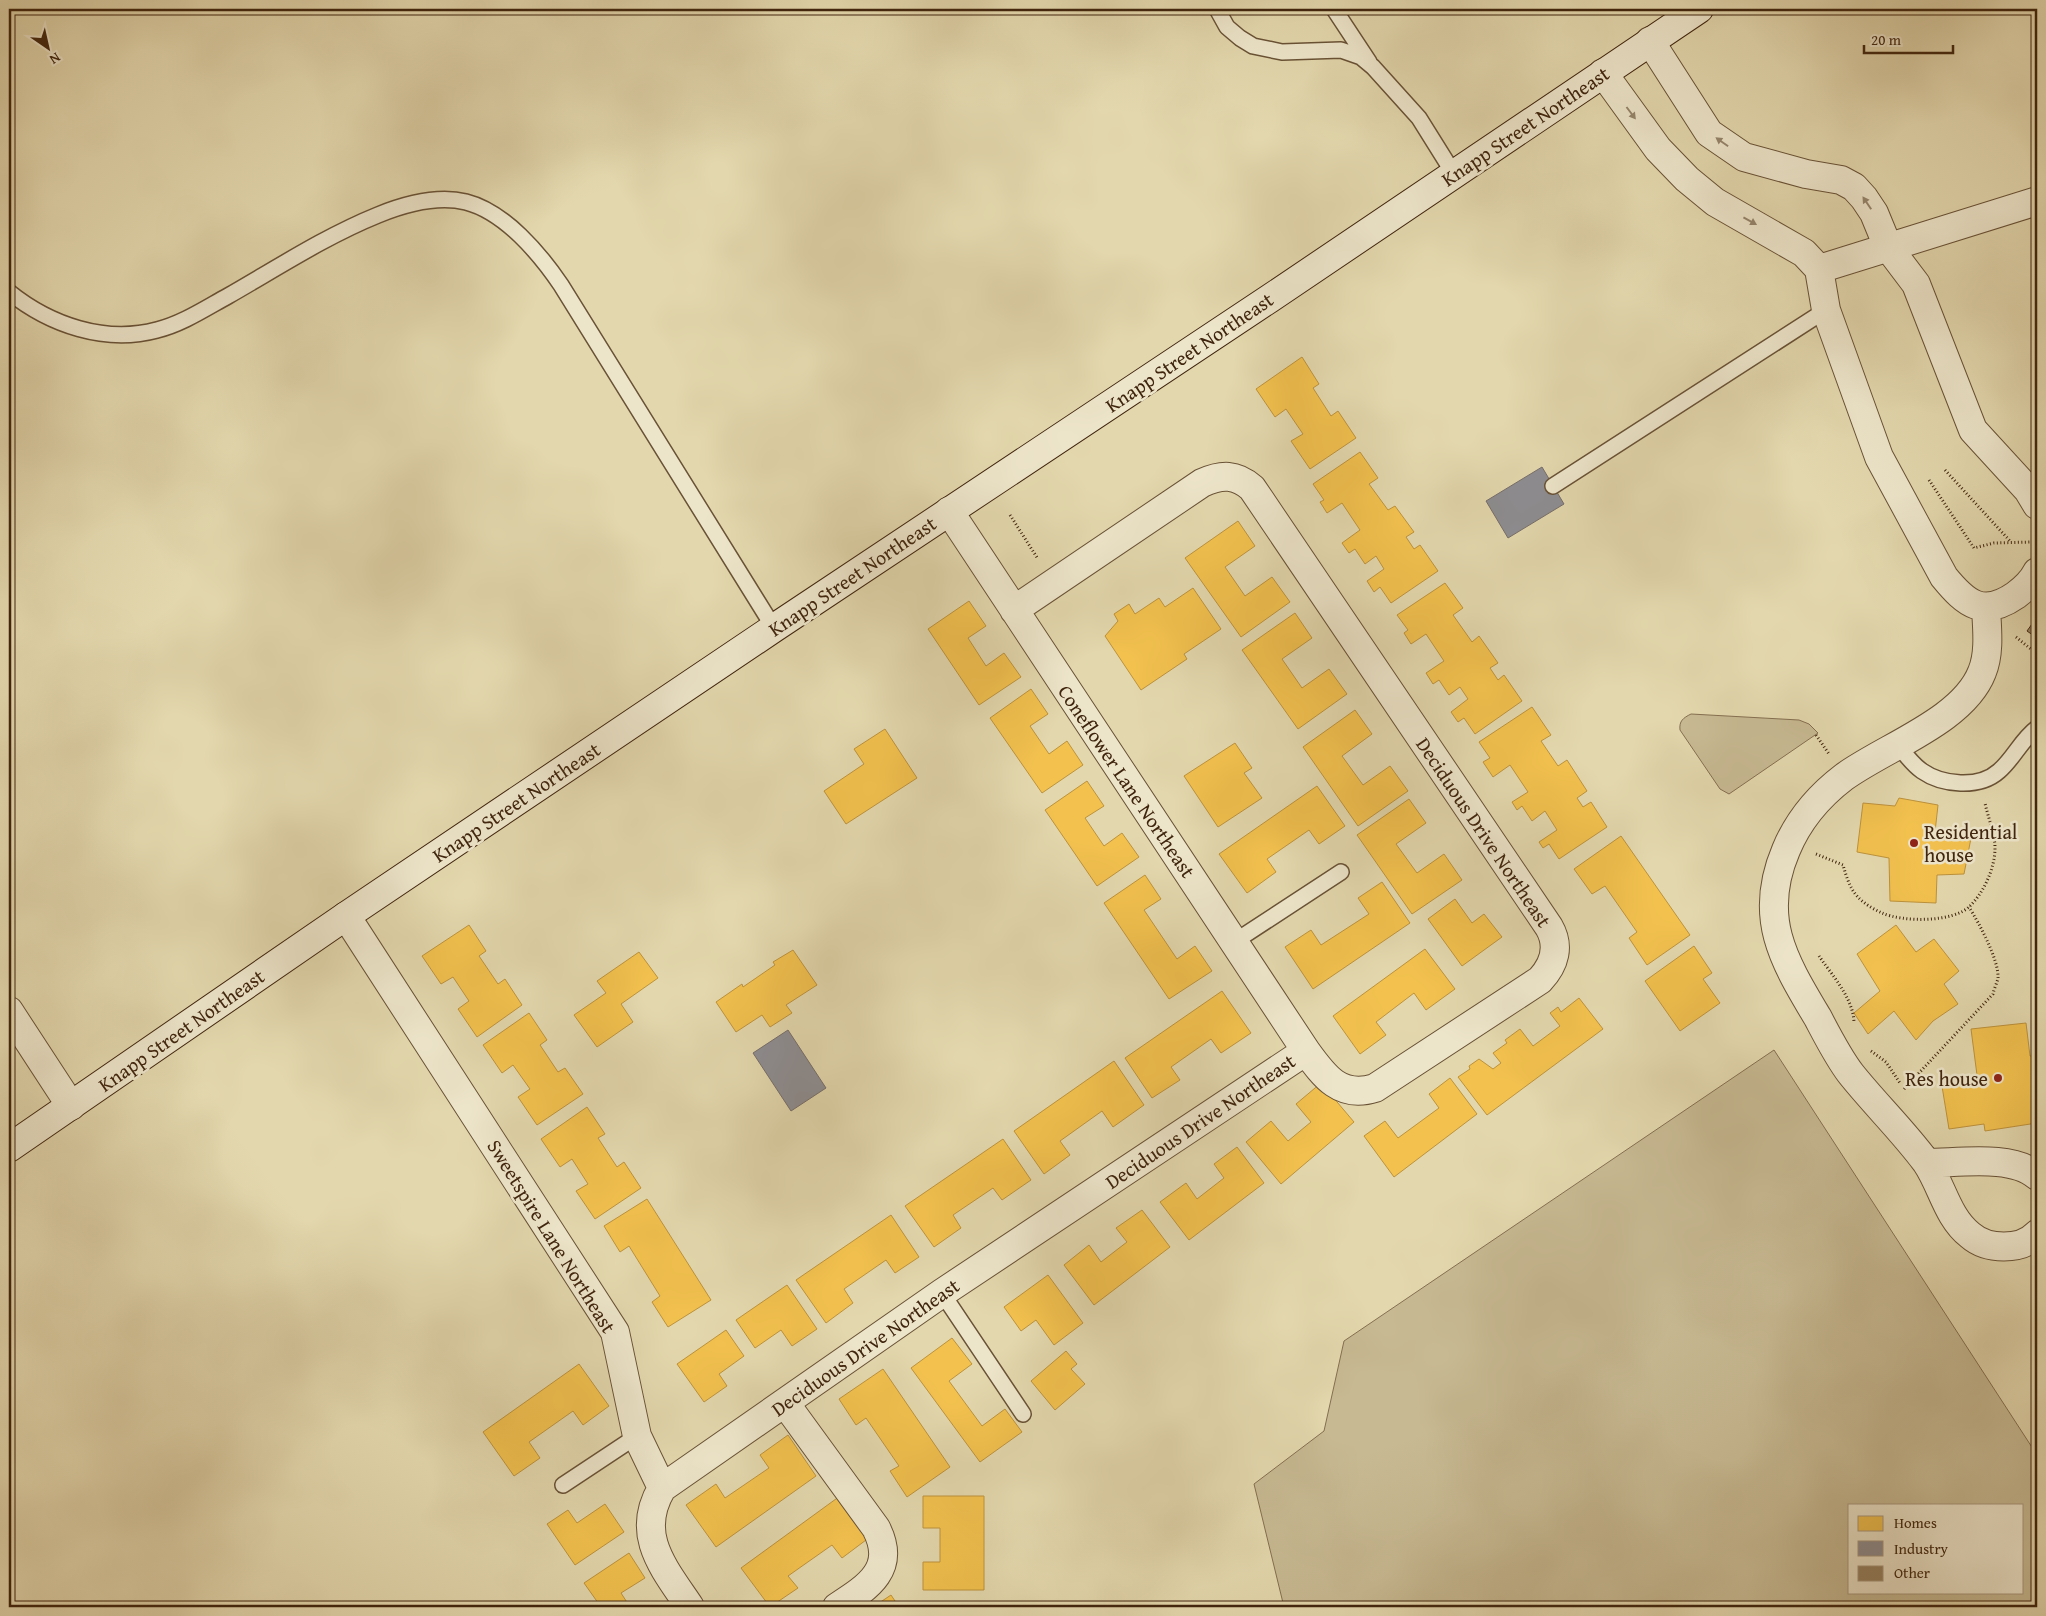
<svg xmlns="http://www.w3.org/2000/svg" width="2046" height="1616" font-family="'Gentium Book Plus',serif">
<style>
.green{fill:#c7b992;stroke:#846f50;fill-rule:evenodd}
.homes{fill:#f2c14e;stroke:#bd923b}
.industry{fill:#8d8d92;stroke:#766e6a}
.building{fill:#958261;stroke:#40250e}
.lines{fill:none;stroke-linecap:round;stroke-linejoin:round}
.service-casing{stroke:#695236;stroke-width:18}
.minor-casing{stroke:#695236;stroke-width:30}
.secondary-casing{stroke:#40250e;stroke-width:30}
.path{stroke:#40250e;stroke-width:3;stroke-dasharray:1 2.5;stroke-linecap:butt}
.service{stroke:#ede5ca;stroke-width:15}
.minor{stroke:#ede5ca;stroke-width:28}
.secondary{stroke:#ede5ca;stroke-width:28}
.oneway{fill:#96856c}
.poi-dot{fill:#8f2418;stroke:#ede5ca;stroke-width:2}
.labels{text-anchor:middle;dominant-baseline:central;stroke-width:5;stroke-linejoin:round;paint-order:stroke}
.street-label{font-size:20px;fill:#40250e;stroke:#ede5ca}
.poi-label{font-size:20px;fill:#40250e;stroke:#ede5ca;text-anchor:start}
</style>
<rect width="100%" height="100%" fill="#e3d7ad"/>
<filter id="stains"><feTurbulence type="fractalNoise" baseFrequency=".004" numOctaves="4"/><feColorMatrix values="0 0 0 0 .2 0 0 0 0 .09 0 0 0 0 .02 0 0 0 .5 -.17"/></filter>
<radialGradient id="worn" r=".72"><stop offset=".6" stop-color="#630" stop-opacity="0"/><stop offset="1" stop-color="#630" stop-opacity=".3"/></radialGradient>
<path class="green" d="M1691 714 1799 720 1809 724 1818 733 1729 794 1720 789 1680 730C1679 721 1683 718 1691 714Z
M1774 1050 2037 1455V1607H1284L1254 1484 1324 1431 1344 1341ZM1850 1505H2022V1592H1850Z"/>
<path class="homes" d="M1302 357 1319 384 1313 388 1331 416 1338 411 1356 438 1310 469 1291 441 1303 434 1286 409 1275 417 1256 389Z
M1360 452 1378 478 1369 484 1388 510 1395 506 1414 532 1406 537 1414 549 1420 545 1438 571 1391 603 1380 587 1374 592 1367 581 1384 569 1376 556 1365 564 1355 549 1349 553 1342 543 1360 530 1342 503 1327 513 1320 502 1324 500 1313 484Z
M1238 521 1255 546 1225 567 1245 596 1272 577 1290 602 1241 637 1185 558Z
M1445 583 1463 608 1453 615 1472 642 1479 636 1498 663 1490 668 1498 680 1504 675 1522 701 1475 734 1464 718 1458 722 1451 712 1468 699 1460 687 1449 695 1439 680 1433 684 1426 673 1444 661 1426 634 1411 644 1404 633 1408 630 1397 615Z
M1193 588 1221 629 1184 654 1187 659 1141 690 1105 636 1118 621 1114 614 1129 604 1135 614 1159 598 1165 607Z
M969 601 986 626 968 638 986 666 1004 653 1021 677 979 705 928 629Z
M1295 613 1312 638 1282 659 1302 688 1329 669 1347 694 1298 729 1242 650Z
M1031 689 1048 714 1030 726 1049 754 1067 741 1083 765 1042 793 990 718Z
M1532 707 1551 735 1541 741 1558 766 1567 760 1587 791 1577 798 1583 807 1591 802 1607 827 1559 859 1549 844 1543 848 1539 842 1557 830 1545 811 1532 821 1522 806 1517 810 1512 802 1528 792 1510 765 1493 777 1483 762 1490 758 1479 742Z
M1355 710 1372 734 1342 756 1363 785 1390 766 1408 791 1358 826 1303 747Z
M885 729 917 778 846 824 824 791 864 764 854 749Z
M1235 743 1252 768 1244 773 1262 798 1218 827 1184 776Z
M1087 781 1104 806 1085 818 1104 846 1122 833 1139 857 1097 886 1045 810Z
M1317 786 1345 826 1319 844 1309 830 1267 859 1276 872 1247 893 1219 854Z
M1899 798 1938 805 1935 832 1972 833 1964 874 1937 875 1936 903 1890 901 1889 858 1857 852 1863 803 1895 806Z
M1409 799 1426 823 1396 844 1417 873 1444 854 1462 880 1412 914 1357 835Z
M1621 836 1690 935 1647 965 1629 938 1637 932 1605 886 1592 894 1574 869Z
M1145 875 1161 899 1144 910 1177 959 1195 946 1212 971 1169 999 1104 903Z
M1382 882 1410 923 1313 989 1285 947 1311 930 1321 945 1369 914 1358 898Z
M1455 899 1472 923 1484 914 1502 937 1462 966 1428 919Z
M469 925 486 951 479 956 498 984 505 979 522 1005 477 1037 458 1009 469 1001 453 977 441 984 422 956Z
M1896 925 1916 952 1934 939 1959 971 1944 984 1958 1004 1933 1021 1916 1040 1894 1011 1868 1034 1854 1013 1880 991 1857 954Z
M1694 946 1712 973 1703 979 1720 1003 1680 1031 1645 981Z
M1425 949 1455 989 1426 1010 1414 993 1376 1022 1386 1035 1360 1054 1333 1016Z
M793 950 817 985 786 1005 792 1013 770 1027 762 1015 736 1032 716 1002 742 984 743 987 775 965 773 962Z
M639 952 658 978 621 1004 633 1022 597 1047 574 1015 606 993 597 981Z
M1222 991 1251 1033 1221 1053 1211 1039 1171 1067 1180 1080 1152 1098 1125 1058Z
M1579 998 1603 1029 1487 1115 1458 1077 1470 1069 1469 1066 1479 1059 1493 1069 1501 1063 1493 1053 1507 1043 1505 1040 1520 1029 1533 1046 1560 1026 1550 1013 1558 1007 1561 1012Z
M529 1013 547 1040 540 1045 558 1072 565 1068 583 1094 537 1125 518 1097 530 1089 513 1065 502 1073 483 1045Z
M2026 1023 2030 1056H2037V1123L1985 1131 1984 1124 1949 1129 1941 1080 1977 1075 1971 1029Z
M1114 1061 1144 1105 1113 1127 1102 1111 1060 1141 1070 1155 1044 1174 1014 1131Z
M1450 1078 1477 1114 1394 1177 1364 1136 1385 1121 1398 1138 1439 1108 1429 1094Z
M1321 1083 1354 1122 1281 1184 1246 1142 1271 1121 1288 1141 1311 1122 1296 1104Z
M587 1107 605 1134 598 1138 617 1167 624 1162 641 1188 595 1219 576 1191 588 1184 572 1159 560 1167 541 1139Z
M1003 1139 1031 1180 1002 1200 993 1188 953 1215 961 1228 934 1247 905 1206Z
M1237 1147 1264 1183 1189 1240 1160 1202 1186 1183 1197 1199 1224 1178 1214 1164Z
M647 1199 711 1300 668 1327 652 1302 660 1296 629 1246 620 1252 604 1226Z
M1142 1210 1170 1247 1094 1305 1064 1265 1089 1245 1101 1262 1127 1242 1116 1228Z
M891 1215 919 1257 895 1273 886 1260 844 1289 853 1303 826 1323 796 1280Z
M1048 1275 1083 1323 1054 1345 1036 1320 1021 1331 1004 1307Z
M787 1285 817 1329 792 1346 781 1330 755 1348 736 1320Z
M726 1330 744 1356 719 1374 727 1386 704 1402 677 1364Z
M952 1338 972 1364 949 1381 982 1426 1005 1409 1022 1432 980 1462 911 1368Z
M1066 1351 1077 1364 1071 1369 1085 1384 1055 1410 1031 1381Z
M579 1364 609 1406 583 1425 573 1411 529 1442 540 1458 514 1476 483 1432Z
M883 1369 950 1467 907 1497 890 1471 899 1466 866 1418 856 1425 839 1399Z
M788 1435 816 1476 716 1547 686 1505 716 1484 725 1498 769 1468 760 1455Z
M840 1496 870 1537 842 1558 832 1545 788 1576 798 1588 770 1607 741 1568Z
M923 1496H984V1590H923V1562H940V1528H923Z
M605 1504 624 1532 575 1565 547 1524 568 1510 577 1523Z
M629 1553 645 1578 621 1593 630 1607H601L584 1583Z
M891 1595 899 1607H873Z"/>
<path class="industry" d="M1542 467 1564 504 1508 538 1486 501Z
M788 1030 826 1088 791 1111 753 1053Z"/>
<path class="building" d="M2037 617V638L2027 631Z"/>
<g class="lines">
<defs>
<path id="service" d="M1217 9 1227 27 1240 38 1253 46 1282 52 1341 50 1361 57 1373 67 1419 118 1454 174
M1334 9 1369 62
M9 292C50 325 105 344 157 330 182 324 206 308 228 296 277 268 326 236 378 215 405 204 437 195 466 202 505 212 540 254 561 285L774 628
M1553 486 1826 310
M1898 745C1905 754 1912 764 1922 771 1942 785 1979 789 1999 771 2014 758 2021 740 2037 728
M1234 942 1341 872
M942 1293 1023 1414
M563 1485 637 1436"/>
<path id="minor" d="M1650 41 1709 133 1744 157 1806 174 1841 180 1854 187 1864 198 1874 213 1888 247 1916 284 1973 430 2028 490 2037 505
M1603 73 1658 149 1687 179 1715 202 1804 253 1819 269 1826 310 1879 457 1944 577C1966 604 1983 618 2016 595 2024 589 2032 582 2037 572
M1819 269 2037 201
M949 511 1306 1051
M1986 608C1987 628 1990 653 1982 672 1963 721 1885 747 1844 777 1819 796 1798 821 1786 850 1757 918 1784 961 1818 1018 1828 1037 1838 1057 1851 1074 1875 1104 1903 1131 1926 1162 1942 1185 1947 1217 1970 1235 1987 1250 2021 1251 2037 1234
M346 916 615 1332 637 1436 662 1488C634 1535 664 1568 690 1607
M9 1011 71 1106
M1927 1163C1958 1163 2013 1154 2037 1176
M785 1403 876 1528C897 1569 868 1587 837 1607
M662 1488 942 1293 1306 1051C1324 1076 1340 1099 1375 1088L1540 980C1555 964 1560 946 1549 927L1252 488C1236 474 1222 474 1202 483L1014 610"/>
<path id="secondary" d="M9 1148 346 916 774 628 1269 299 1699 9"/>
</defs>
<use href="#service" class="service-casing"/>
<use href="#minor" class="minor-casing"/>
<use href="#secondary" class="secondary-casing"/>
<path class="path" d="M1945 470 2010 541
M1929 480 1974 548 1994 543 2032 542
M1010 515 1038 559
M2016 637 2037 654
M1816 735 1829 754
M1816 854 1843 865C1846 875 1849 887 1857 896 1863 903 1873 909 1882 913 1902 922 1953 923 1970 906 1984 892 1995 868 1995 848 1995 833 1988 818 1985 803
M1819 956C1832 975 1853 998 1854 1022
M1871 1051 1886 1062 1900 1083
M1904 1089 1993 994C1994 989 1997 983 1998 978 1999 960 1979 923 1969 907"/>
<use href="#service" class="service"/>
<use href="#minor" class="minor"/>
<use href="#secondary" class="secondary"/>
</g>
<defs><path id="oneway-solid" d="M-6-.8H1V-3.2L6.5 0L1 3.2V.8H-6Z" transform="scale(1.25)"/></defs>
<g class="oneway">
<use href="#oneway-solid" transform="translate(1631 113) rotate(53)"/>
<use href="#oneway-solid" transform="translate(1722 142) rotate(-145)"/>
<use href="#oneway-solid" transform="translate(1867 203) rotate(-124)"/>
<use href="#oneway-solid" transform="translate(1750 221) rotate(29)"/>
</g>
<g class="poi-dot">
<circle cx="1914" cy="843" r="5"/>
<circle cx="1998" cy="1078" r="5"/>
</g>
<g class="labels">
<g class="street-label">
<text transform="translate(1525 126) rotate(-34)">Knapp Street Northeast</text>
<text transform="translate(1189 352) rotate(-34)">Knapp Street Northeast</text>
<text transform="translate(852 576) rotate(-34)">Knapp Street Northeast</text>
<text transform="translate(1127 781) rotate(56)">Coneflower Lane Northeast</text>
<text transform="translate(516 802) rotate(-34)">Knapp Street Northeast</text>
<text transform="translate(1484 832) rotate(56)">Deciduous Drive Northeast</text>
<text transform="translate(181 1030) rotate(-35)">Knapp Street Northeast</text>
<text transform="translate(1200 1121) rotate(-34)">Deciduous Drive Northeast</text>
<text transform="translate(552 1236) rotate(58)">Sweetspire Lane Northeast</text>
<text transform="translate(865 1347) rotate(-35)">Deciduous Drive Northeast</text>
</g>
<g class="poi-label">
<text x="1924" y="831">Residential<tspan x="1924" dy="23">house</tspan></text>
<text x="1988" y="1078" text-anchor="end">Res house</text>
</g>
</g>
<rect width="2046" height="1616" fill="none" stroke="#e3d7ad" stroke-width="30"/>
<rect x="10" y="10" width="2026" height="1596" fill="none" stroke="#40250e" stroke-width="2.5"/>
<rect x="15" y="15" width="2016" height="1586" fill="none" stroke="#40250e"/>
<rect x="1848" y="1504" width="175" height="90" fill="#ede5ca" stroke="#a8987f"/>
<rect x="1858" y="1516" width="25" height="15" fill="#f2c14e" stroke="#a8987f"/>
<text x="1894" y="1528" font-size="15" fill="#40250e">Homes</text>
<rect x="1858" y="1541" width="25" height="15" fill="#8d8d92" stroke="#a8987f"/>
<text x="1894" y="1554" font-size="15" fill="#40250e">Industry</text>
<rect x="1858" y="1566" width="25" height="15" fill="#958261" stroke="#a8987f"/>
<text x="1894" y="1578" font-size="15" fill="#40250e">Other</text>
<g transform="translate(48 48) rotate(146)" stroke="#ede5ca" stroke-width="4" paint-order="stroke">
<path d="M0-4L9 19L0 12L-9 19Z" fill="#40250e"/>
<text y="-8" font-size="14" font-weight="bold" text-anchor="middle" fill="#40250e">N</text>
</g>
<path d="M1864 45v8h89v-8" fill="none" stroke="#40250e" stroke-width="2.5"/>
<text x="1871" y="45" font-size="15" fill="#40250e" stroke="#ede5ca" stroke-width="4" paint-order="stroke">20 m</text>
<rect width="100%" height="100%" filter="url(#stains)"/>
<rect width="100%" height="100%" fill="url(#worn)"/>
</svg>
